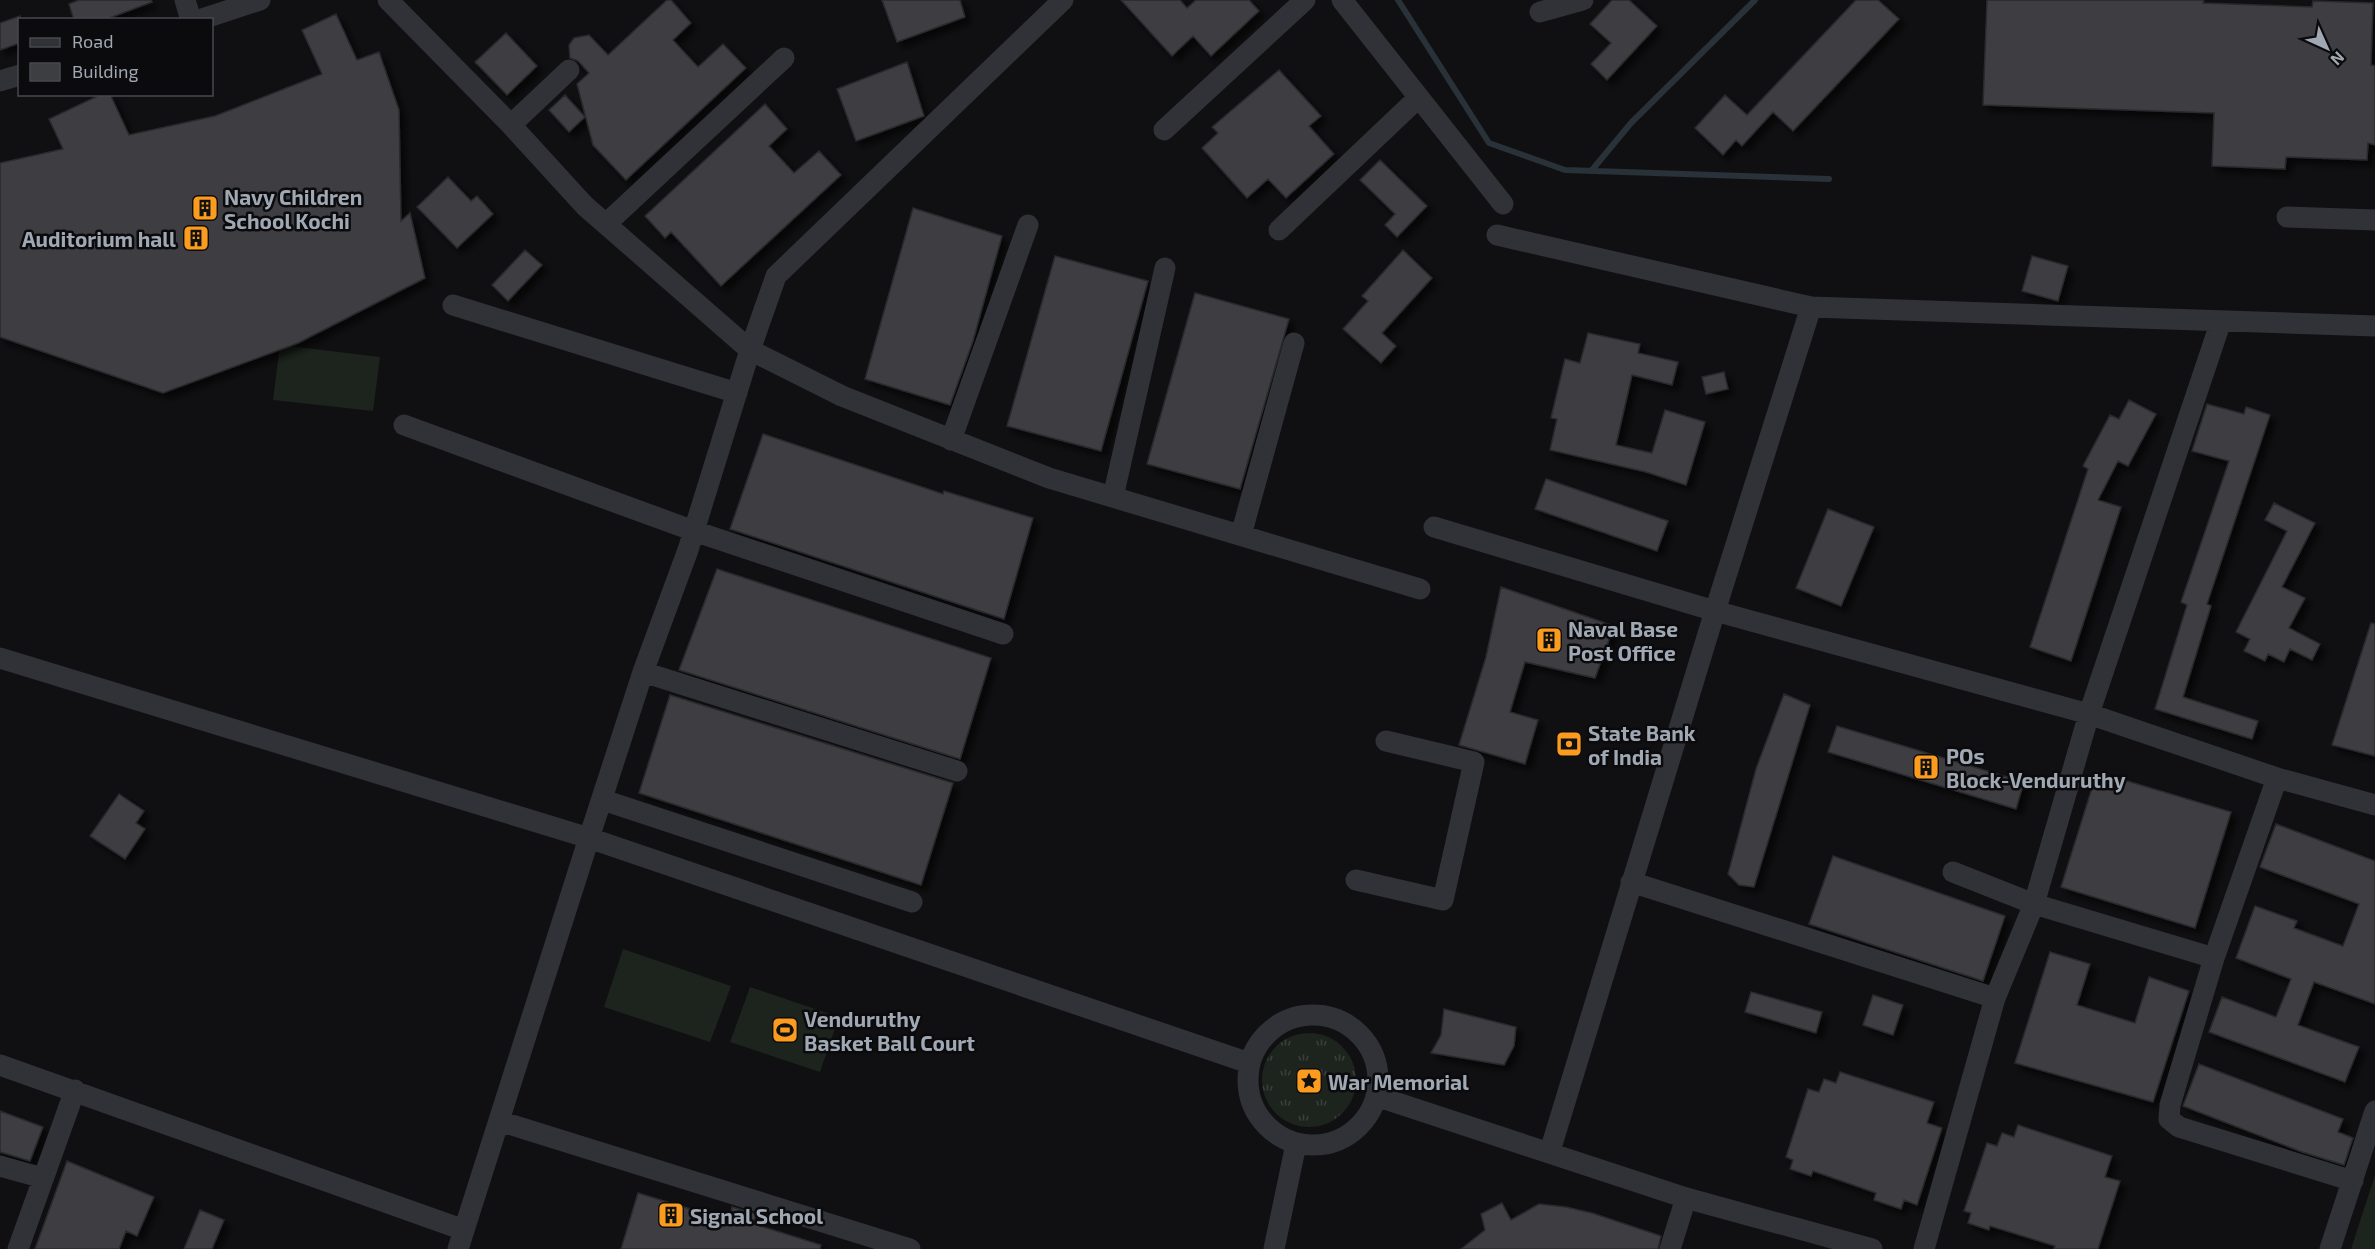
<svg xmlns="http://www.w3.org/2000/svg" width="2375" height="1249" font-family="'Exo 2',sans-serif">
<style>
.grass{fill:url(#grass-tufts)}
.garden{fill:#1c241d}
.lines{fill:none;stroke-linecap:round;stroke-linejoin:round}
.stream{stroke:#283238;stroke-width:6}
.building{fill:#3c3e42;stroke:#2a2a2e;stroke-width:1.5;filter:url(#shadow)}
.minor{stroke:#313237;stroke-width:21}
.labels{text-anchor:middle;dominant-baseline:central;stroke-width:5;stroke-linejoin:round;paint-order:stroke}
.poi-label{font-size:21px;font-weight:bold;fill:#a0a8b3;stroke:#0b0b0d;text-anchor:start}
</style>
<defs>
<pattern id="grass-tufts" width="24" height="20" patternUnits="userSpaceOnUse" patternTransform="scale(1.5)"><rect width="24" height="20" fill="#1c241d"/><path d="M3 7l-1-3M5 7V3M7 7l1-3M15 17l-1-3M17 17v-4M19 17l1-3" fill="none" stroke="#3a413b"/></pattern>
<filter id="shadow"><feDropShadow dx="5.5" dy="5.5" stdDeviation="3" flood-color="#0009"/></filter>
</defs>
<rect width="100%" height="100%" fill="#101012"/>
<path class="grass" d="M1262 1080a47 47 0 1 1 94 0a47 47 0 1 1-94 0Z"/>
<path class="garden" d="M280 345 380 357 373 411 273 400Z
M623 949 731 986 710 1042 604 1007Z
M750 987 839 1017 820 1072 730 1042Z
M2375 1175V1249H2351Z"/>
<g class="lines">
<path class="stream" d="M1398 0 1489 143 1565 170 1829 179
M1592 170 1631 123 1755 0"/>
</g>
<path class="building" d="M79 0H151L152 2 104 20H74L69 4Z
M667 0H671L691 23 673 40 698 67 723 44 746 68 626 180 593 145 577 84 589 73 578 61 570 58 569 45 574 38 589 35 608 55Z
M882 0H960L965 17 897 42Z
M1121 0H1180L1187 8 1196 0H1249L1259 11 1211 56 1193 36 1172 56Z
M1612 0H1629L1657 26 1607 80 1591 64 1611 43 1590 24Z
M1856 0H1878L1899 19 1793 131 1773 112 1742 146 1736 140 1723 155 1695 128 1725 95 1747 115Z
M1987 0H2204L2203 3 2312 7 2313 1 2373 3 2371 65 2375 66V145L2368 143 2367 160 2286 157 2285 169 2212 166 2214 113 1983 105Z
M336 14 357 60 379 52 399 110 401 221 410 213 425 278 298 343 163 393 0 337V163L63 149 49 119 102 94H110L129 135 215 116 322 74 302 30Z
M20 16V43L0 50V23Z
M506 33 537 66 507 95 475 62Z
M907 62 924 116 856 141 837 89Z
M1279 70 1321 116 1309 126 1334 154 1286 198 1268 179 1247 198 1202 148 1218 133 1212 127Z
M565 95 585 117 569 132 549 110Z
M765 104 787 129 769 146 794 173 819 151 841 175 721 286 671 232 665 238 645 216Z
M1380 160 1427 206 1397 237 1385 225 1395 214 1360 180Z
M448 177 471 201 477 196 493 214 457 248 417 207Z
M913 208 1002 236 973 341 950 405 865 379Z
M525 250 542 265 508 301 492 285Z
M1403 250 1432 278 1382 333 1396 346 1381 363 1343 329 1368 301 1362 296Z
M1055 256 1148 281 1101 451 1007 426Z
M2032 256 2068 266 2058 301 2022 291Z
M1195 293 1289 319 1240 489 1147 464Z
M1588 333 1640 344 1638 353 1678 362 1672 385 1632 375 1616 445 1652 453 1665 410 1705 422 1686 485 1646 472 1550 450 1557 419 1551 418 1565 359 1580 363Z
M1724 372 1728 389 1706 394 1702 377Z
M2129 400 2156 414 2128 466 2118 461 2098 500 2121 507 2071 661 2030 647 2088 469 2083 466 2110 415 2119 419Z
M2207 404 2244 414 2246 407 2270 415 2207 604 2211 606 2183 697 2258 721 2252 739 2155 709 2187 605 2181 602 2229 461 2192 451Z
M763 434 943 494 944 491 1033 518 1004 619 730 529Z
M1546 479 1668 521 1657 551 1535 509Z
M2274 503 2315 523 2282 587 2305 598 2289 628 2320 644 2312 660 2290 649 2284 662 2268 654 2265 661 2244 651 2250 639 2236 632 2287 531 2265 520Z
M1828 509 1874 527 1841 606 1796 588Z
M717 569 991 658 960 759 679 670Z
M1501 587 1614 626 1595 678 1525 662 1510 712 1538 720 1525 764 1459 745 1486 657Z
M2371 623 2375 624V756L2332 745Z
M1784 694 1810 705 1754 887 1739 885 1728 874 1756 769Z
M670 695 953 783 921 885 639 793Z
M1837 726 2024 782 2016 809 1828 752Z
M2097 772 2231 812 2195 928 2061 887Z
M119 794 144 811 136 823 145 829 125 859 90 836Z
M2276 824 2375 861V1004L2314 982 2298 1025 2359 1047 2345 1082 2209 1032 2222 997 2276 1017 2291 979 2236 958 2255 906 2297 921 2294 928 2343 946 2359 904 2260 867Z
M1833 856 2005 916 1983 981 1809 924Z
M2050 952 2090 964 2077 1005 2135 1023 2149 977 2189 991 2153 1102 2015 1063Z
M1751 992 1822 1012 1816 1033 1745 1012Z
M1873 995 1903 1005 1893 1035 1863 1025Z
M1444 1009 1516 1027 1514 1046 1504 1065 1431 1053 1441 1035Z
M2199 1064 2343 1119 2338 1132 2353 1138 2344 1165 2302 1152 2183 1106Z
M1840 1072 1934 1102 1927 1123 1942 1128 1917 1205 1904 1200 1901 1209 1874 1200 1876 1193 1813 1171 1811 1176 1790 1169 1793 1160 1786 1157 1808 1089 1819 1092 1824 1079 1836 1083Z
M0 1111 43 1127 30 1161 0 1152Z
M2018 1125 2112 1156 2105 1177 2120 1181 2098 1249H2054L2055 1246 1990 1226 1989 1230 1968 1223 1971 1213 1964 1211 1987 1143 1997 1146 2002 1133 2014 1137Z
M67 1161 154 1197 137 1236 126 1231 119 1249H35Z
M638 1193 730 1221 732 1207 756 1214 754 1224 821 1245 820 1249H621Z
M1502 1203 1511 1220 1539 1204 1566 1207 1592 1213 1661 1236 1658 1249H1461L1485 1230 1481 1214Z
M200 1210 224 1220 212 1249H184Z"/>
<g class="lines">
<path class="minor" d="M185 0 191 20
M388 0 511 125 585 206 750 350 842 396 1049 478 1420 589
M1342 0 1503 204
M1540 12 1583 0
M199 20 260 0
M0 81 20 75
M511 125 569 70
M1164 130 1305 0
M2287 217 2375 220
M607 223 784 58
M1279 230 1418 98
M1497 235 1811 307 2375 326
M453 305 737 393
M404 425 694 531 1003 634
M951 440 1028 225
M1113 497 1165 268
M1434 527 1715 611 2089 714 2277 778 2375 805
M1241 535 1294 343
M0 658 589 838 1249 1063
M643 672 957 771
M2277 778 2214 958 2170 1105 2169 1119 2179 1127 2353 1181
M603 800 912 902
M1953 872 2034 904 2214 958
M1356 880 1443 900 1474 762 1386 741
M1631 882 1995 998
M1248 1080a65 65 0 1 1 130 0a65 65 0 1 1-130 0Z
M0 1065 464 1230
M1376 1096 1686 1198 1872 1249
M499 1121 910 1249
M1550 1151 1715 611 1811 307
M0 1166 43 1178
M18 1249 75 1090
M458 1249 589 838 643 672 688 550 750 350 776 276 1063 0
M1274 1249 1296 1144
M1670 1249 1686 1198
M1924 1249 1995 998 2034 904 2089 714 2221 321
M2330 1249 2375 1111"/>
</g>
<defs>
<symbol id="building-square" viewBox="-11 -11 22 22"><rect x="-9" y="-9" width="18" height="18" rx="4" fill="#fc9c1e" stroke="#0b0b0d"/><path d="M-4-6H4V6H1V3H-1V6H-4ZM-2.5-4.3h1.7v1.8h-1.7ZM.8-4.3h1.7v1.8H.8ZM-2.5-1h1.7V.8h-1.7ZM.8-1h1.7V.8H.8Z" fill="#111"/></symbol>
<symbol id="bank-square" viewBox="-11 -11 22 22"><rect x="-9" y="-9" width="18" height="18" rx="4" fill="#fc9c1e" stroke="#0b0b0d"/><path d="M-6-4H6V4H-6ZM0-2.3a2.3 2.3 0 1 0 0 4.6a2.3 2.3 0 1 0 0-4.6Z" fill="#111"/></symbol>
<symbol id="stadium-square" viewBox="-11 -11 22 22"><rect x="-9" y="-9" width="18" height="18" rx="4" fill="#fc9c1e" stroke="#0b0b0d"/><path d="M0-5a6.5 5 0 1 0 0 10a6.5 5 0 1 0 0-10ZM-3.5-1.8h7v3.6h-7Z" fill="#111"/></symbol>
<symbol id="sight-square" viewBox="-11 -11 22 22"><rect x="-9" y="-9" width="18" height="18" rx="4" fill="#fc9c1e" stroke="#0b0b0d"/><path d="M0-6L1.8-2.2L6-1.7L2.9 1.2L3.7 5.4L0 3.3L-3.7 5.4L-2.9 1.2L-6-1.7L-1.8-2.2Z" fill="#111"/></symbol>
</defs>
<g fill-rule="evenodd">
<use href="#building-square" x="190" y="193" width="30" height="30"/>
<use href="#building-square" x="181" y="223" width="30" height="30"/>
<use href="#building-square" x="1534" y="625" width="30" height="30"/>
<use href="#bank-square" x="1554" y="729" width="30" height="30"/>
<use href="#building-square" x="1911" y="752" width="30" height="30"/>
<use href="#stadium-square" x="770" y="1015" width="30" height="30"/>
<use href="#sight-square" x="1294" y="1066" width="30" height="30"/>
<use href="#building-square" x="656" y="1200" width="30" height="30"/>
</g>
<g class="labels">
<g class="poi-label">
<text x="224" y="196">Navy Children<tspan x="224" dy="24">School Kochi</tspan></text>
<text x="176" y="238" text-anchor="end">Auditorium hall</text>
<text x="1568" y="628">Naval Base<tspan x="1568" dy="24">Post Office</tspan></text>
<text x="1588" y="732">State Bank<tspan x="1588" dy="24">of India</tspan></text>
<text x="1946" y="755">POs<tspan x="1946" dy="24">Block-Venduruthy</tspan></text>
<text x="804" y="1018">Venduruthy<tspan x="804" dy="24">Basket Ball Court</tspan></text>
<text x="1328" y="1081">War Memorial</text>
<text x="690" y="1215">Signal School</text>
</g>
</g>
<rect x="18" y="18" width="195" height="78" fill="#0b0b0d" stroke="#474a4f" stroke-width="1.5"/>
<rect x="30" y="38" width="30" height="9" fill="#313237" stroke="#474a4f" stroke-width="1.5"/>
<text x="72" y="48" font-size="18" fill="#a0a8b3">Road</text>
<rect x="30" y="63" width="30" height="18" fill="#3c3e42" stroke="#474a4f" stroke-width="1.5"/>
<text x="72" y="78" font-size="18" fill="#a0a8b3">Building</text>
<g transform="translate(2327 48) rotate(135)" stroke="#0b0b0d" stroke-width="4.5" paint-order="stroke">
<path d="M0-4.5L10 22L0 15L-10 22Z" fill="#a0a8b3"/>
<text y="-9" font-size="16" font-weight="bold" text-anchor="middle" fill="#a0a8b3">N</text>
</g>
</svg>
